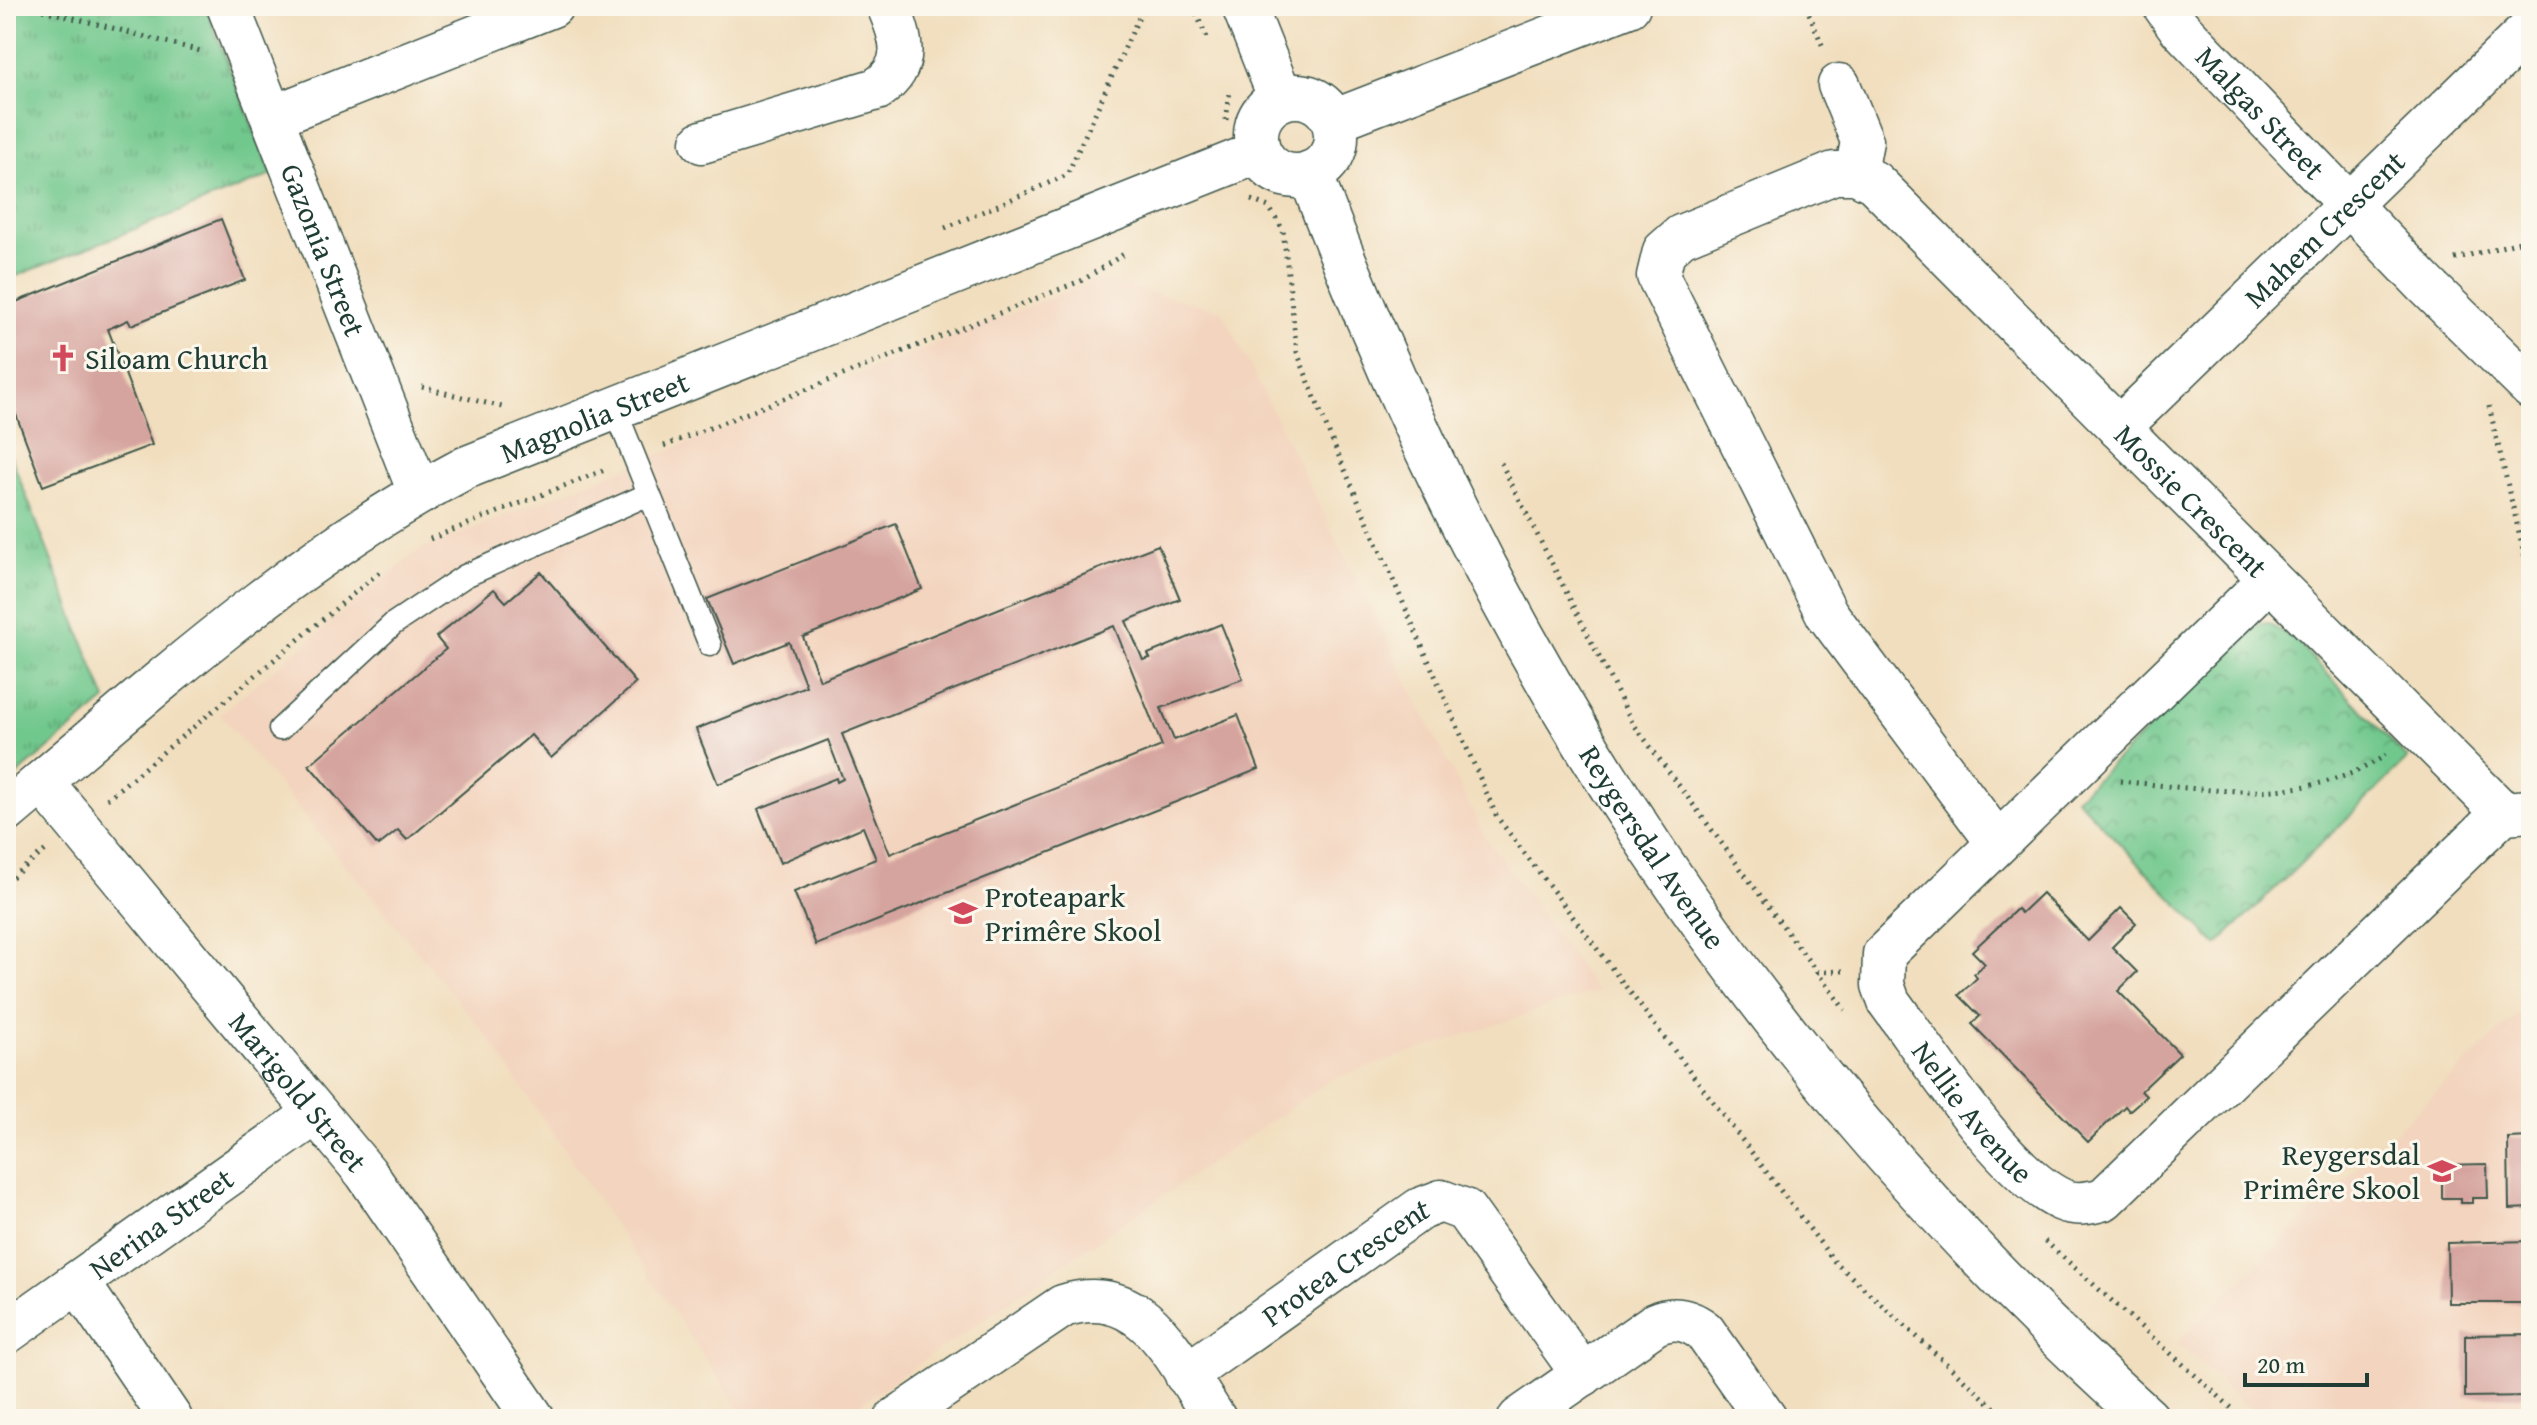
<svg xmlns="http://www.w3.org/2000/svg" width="2537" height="1425" font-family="'Gentium Book Plus',serif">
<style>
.built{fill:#f3d4be}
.grass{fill:url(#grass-tufts);stroke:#488260;stroke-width:2}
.park{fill:url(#park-crowns);stroke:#488260;stroke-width:2}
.building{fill:#d6a49f;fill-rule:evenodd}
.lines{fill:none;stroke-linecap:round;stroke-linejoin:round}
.lane-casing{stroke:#3e5549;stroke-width:25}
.street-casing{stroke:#3e5549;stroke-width:45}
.secondary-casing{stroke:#3e5549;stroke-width:47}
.path{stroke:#3e5549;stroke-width:5;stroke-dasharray:2 6;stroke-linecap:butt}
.lane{stroke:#fff;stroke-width:22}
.street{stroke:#fff;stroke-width:42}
.secondary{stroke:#fff;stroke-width:44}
.labels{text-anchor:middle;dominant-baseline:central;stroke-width:6;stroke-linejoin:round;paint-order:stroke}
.street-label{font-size:30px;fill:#1f3d34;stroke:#fbf7ec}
.poi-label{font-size:30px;fill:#1f3d34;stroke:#fbf7ec;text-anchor:start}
</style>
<defs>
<pattern id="grass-tufts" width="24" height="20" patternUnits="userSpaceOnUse" patternTransform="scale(2)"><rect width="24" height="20" fill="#71c88d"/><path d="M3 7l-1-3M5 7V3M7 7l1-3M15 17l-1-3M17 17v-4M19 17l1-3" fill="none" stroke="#5ca474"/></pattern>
<pattern id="park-crowns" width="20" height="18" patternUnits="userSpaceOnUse" patternTransform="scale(2)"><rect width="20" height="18" fill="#71c88d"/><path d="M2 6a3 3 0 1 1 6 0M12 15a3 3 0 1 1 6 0" fill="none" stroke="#5ca474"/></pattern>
</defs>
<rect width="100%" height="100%" fill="#fbf7ec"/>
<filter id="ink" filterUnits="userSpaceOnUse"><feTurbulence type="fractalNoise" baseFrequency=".0125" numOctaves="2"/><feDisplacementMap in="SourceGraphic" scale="16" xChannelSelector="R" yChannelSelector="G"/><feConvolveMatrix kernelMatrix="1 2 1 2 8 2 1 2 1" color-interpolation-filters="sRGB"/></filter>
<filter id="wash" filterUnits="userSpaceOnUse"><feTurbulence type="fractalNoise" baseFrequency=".006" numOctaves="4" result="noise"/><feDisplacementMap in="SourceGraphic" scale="32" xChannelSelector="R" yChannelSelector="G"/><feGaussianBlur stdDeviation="1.8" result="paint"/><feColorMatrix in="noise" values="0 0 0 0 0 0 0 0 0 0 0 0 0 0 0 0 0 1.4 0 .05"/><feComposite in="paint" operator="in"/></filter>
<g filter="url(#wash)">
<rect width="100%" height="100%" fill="#f1debe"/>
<path class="built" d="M1097 279 1222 310 1484 835 1597 991 1332 1079 839 1419H746L486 1035 220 714 417 551Z
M2531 1001V1419H2259L2177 1342Z"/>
<path class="grass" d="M6 6H205L272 175 6 280Z
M6 444 106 700 6 784Z"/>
<path class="park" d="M2268 623 2295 640 2408 759 2217 945 2076 798 2259 624Z"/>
<g id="blocks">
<path class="building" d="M221 219 245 280 131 325 128 320 108 329 152 445 43 486 6 388V306Z
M896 524 922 589 803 637 820 680 1158 545 1180 599 1126 621 1143 660 1150 658 1148 654 1221 624 1243 679 1161 708 1174 740 1238 715 1259 769 816 945 794 892 876 859 863 827 780 863 758 809 836 778 837 782 843 779 828 740 718 784 696 729 806 686 789 642 734 664 707 599ZM1114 626 1162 746 890 854 842 734Z
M541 572 636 683 551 758 531 735 407 840 398 830 378 846 309 765 446 649 436 637 494 589 506 602Z
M2042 893 2088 941 2121 908 2136 923 2112 947 2137 972 2118 991 2180 1054 2141 1091 2146 1096 2129 1111 2125 1106 2088 1142 1972 1024 1980 1016 1959 995 1977 978 1974 974 1985 964 1972 951 2017 909 2021 913Z
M2531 1137V1208L2509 1209 2508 1138Z
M2487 1164 2488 1198H2472V1203H2460V1198H2442V1165Z
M2531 1241V1303H2448L2447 1243Z
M2531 1334V1396L2465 1397V1335Z"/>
</g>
</g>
<g filter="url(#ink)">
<use href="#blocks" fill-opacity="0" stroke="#3e5549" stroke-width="2"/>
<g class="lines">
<defs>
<path id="lane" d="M615 409 710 645
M280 729 393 624 465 576 649 494"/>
<g id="street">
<path id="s1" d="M228 6 419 492"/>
<path id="s2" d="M2164 6 2179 27 2424 283 2531 388"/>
<path d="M1839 85 1862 141 1856 173"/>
<path d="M272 117 552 6"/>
<path d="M1333 121 1629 6"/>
<path d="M702 142 877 89C911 66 902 38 888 6"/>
<path id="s3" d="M2119 428 2531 28"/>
<path id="s4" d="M2269 580 1884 954 1883 985 1889 1002C1927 1053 2005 1175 2062 1200 2076 1206 2090 1203 2104 1199L2503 813"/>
<path id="s5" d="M42 782 366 1173 534 1419"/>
<path id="s6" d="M6 812C152 689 296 557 465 468L1259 152"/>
<path id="s7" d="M1997 842 1827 614 1658 276 1664 251 1681 236 1834 173H1856L1874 182 2503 813 2531 811"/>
<path d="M78 1282 171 1419"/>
<path id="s8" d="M6 1333 316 1113"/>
<path id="s9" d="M1186 1375 1420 1209 1441 1201 1465 1210 1583 1375"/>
<path d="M896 1419 1063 1306C1146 1280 1177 1363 1215 1419"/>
<path d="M1519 1419 1655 1324C1673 1316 1688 1319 1704 1331L1766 1419"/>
</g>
<g id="secondary">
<path d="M1244 6 1281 99"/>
<circle cx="1296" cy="136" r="40"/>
<path id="s10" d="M1310 173C1493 663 1758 1067 2147 1419"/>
</g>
</defs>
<use href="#lane" class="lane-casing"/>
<use href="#street" class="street-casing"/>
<use href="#secondary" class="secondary-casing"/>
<path class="path" d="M27 6 201 51
M1193 6 1207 38
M1462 6 1483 17
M1806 6 1823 47
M1226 120 1230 91
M1251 200 1269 207 1283 230 1297 352 1330 436 1497 817 1834 1261 2007 1419
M945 228 1067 175 1144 6
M2455 259 2531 239
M422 387 502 407
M2489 406 2531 583
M664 446 1083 280 1127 252
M1501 463 1632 722 1845 1010
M430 539 607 469
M2120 781C2207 790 2308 807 2386 755
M107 799 382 570
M6 882 47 849
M1817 972 1844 971
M2045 1241 2244 1419"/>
<use href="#lane" class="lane"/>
<use href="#street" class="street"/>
<use href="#secondary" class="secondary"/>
</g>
</g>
<defs>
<symbol id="church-bare" viewBox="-9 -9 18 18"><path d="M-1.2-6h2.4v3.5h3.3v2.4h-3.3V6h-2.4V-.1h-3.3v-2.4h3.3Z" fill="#d1495b" stroke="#fbf7ec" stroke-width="2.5" paint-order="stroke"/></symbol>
<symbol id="school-bare" viewBox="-9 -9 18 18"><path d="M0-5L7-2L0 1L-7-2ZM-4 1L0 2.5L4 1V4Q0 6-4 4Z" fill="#d1495b" stroke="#fbf7ec" stroke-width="2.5" paint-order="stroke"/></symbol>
</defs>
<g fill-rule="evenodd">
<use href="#church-bare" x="43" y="338" width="40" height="40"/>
<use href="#school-bare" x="943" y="893" width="40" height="40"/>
<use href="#school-bare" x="2422" y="1151" width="40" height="40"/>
</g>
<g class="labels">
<g class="street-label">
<text stroke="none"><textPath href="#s2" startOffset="144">Malgas Street</textPath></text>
<text stroke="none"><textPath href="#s3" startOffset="286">Mahem Crescent</textPath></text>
<text stroke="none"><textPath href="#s1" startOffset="262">Gazonia Street</textPath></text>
<text stroke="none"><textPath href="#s6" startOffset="714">Magnolia Street</textPath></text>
<text stroke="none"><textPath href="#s7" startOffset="1368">Mossie Crescent</textPath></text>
<text stroke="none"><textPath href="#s10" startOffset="758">Reygersdal Avenue</textPath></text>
<text stroke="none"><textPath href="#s5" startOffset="402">Marigold Street</textPath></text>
<text stroke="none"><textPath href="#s4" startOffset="724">Nellie Avenue</textPath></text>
<text stroke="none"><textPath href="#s8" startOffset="190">Nerina Street</textPath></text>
<text stroke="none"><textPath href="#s9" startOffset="196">Protea Crescent</textPath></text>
</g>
<g class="poi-label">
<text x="85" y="358">Siloam Church</text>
<text x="985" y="896">Proteapark<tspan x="985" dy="34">Primêre Skool</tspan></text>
<text x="2420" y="1154" text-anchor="end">Reygersdal<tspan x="2420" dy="34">Primêre Skool</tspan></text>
</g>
</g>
<rect width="2537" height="1425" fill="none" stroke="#fbf7ec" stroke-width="32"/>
<path d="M2245 1373v12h122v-12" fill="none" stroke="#1f3d34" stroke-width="4"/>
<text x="2257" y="1373" font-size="24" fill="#1f3d34" stroke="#fbf7ec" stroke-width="6" paint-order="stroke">20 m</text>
</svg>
